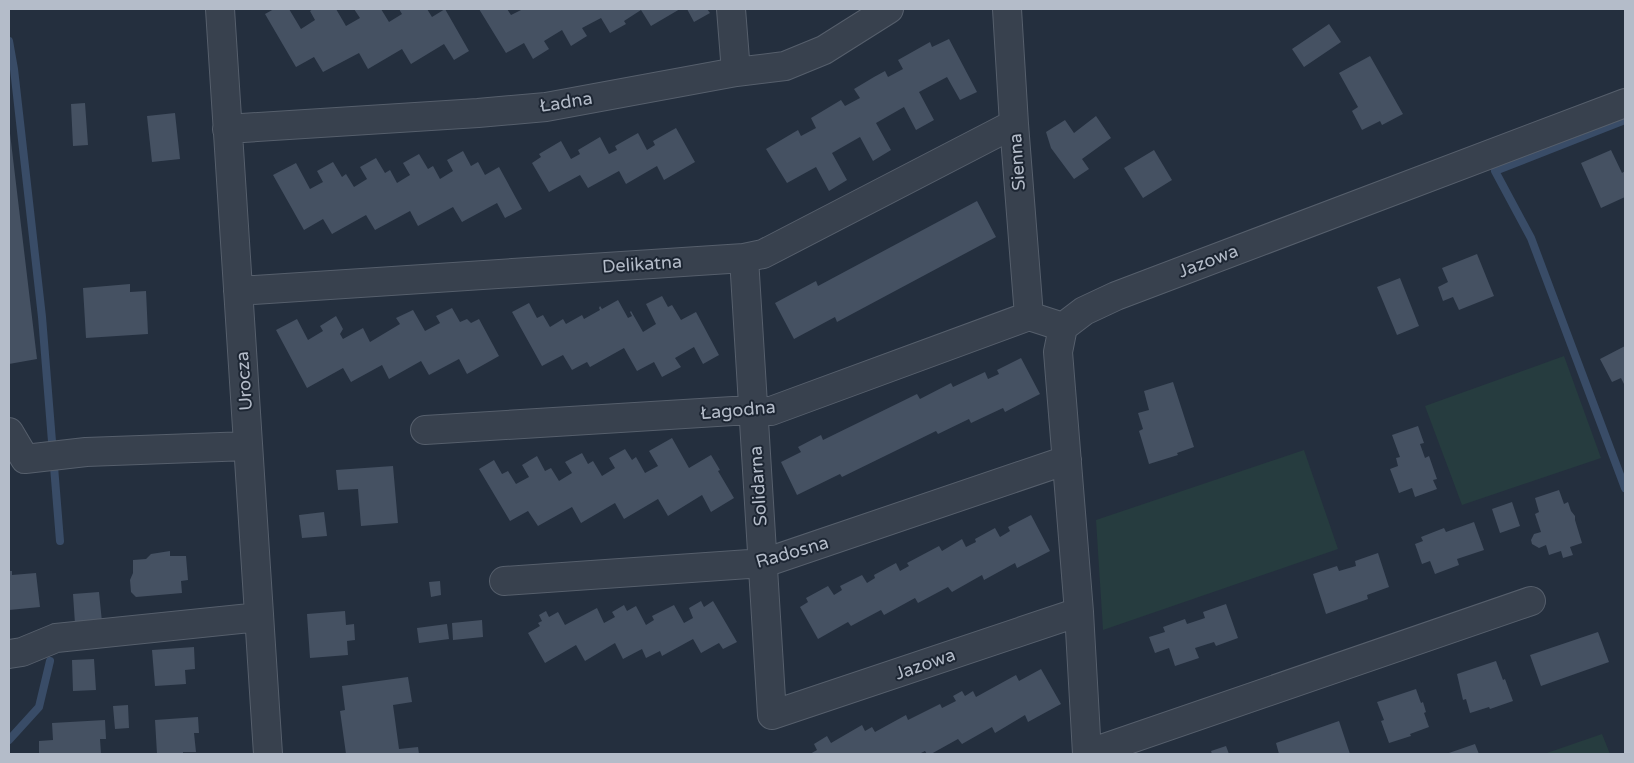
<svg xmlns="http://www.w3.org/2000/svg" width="1634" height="763" font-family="'Varela Round',sans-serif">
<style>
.green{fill:#263c3f}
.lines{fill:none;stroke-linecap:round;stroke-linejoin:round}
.stream{stroke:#394c67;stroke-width:8}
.building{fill:#455162}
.minor-casing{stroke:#565f6c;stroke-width:30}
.minor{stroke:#38414e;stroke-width:28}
.labels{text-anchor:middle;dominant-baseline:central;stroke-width:4;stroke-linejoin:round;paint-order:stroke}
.street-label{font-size:18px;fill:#b4bcc9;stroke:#1d2633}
</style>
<rect width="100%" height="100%" fill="#242f3e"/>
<path class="green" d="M1564 356 1601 458 1462 505 1425 406Z
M1304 450 1338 549 1103 630 1096 520Z
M1602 734 1610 754H1544Z"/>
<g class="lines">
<path class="stream" d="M9 41 14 69 42 317 60 541
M1625 120 1495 171 1531 238 1625 488
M9 740 39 707 50 661"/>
</g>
<path class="building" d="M274 9H289L301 29 315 20 310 11 313 9H336L346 26 360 18 354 9H381L389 22 402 14 399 9H427L432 17 445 9 469 51 454 60 444 44 411 64 402 49 368 69 359 53 323 72 314 57 296 67 265 14Z
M479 9H507L511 15 523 9H680L651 26 641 10 624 21 626 24 610 33 601 18 582 28 587 36 571 46 562 30 544 41 549 49 533 59 524 43 506 53Z
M687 9H707L710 13 694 22Z
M1329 24 1341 42 1304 67 1292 49Z
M949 39 977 92 960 100 947 77 919 92 934 120 916 130 904 107 876 123 891 150 873 161 860 137 832 153 847 180 829 191 816 167 787 183 766 149 798 130 801 136 816 128 811 118 841 100 845 106 860 98 854 89 874 77 885 71 888 77 903 69 898 60 930 42 932 47Z
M1370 56 1403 114 1382 125 1380 121 1362 130 1352 111 1358 107 1339 73Z
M85 103 88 145 73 146 71 104Z
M175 113 180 159 152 162 147 116Z
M1096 116 1111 138 1082 159 1089 169 1074 179 1051 148 1046 132 1065 120 1074 133Z
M9 125 37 359 9 364Z
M676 128 695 162 664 180 657 166 626 184 619 171 588 188 580 175 549 192 532 163 541 157 539 154 561 141 571 159 580 154 578 150 600 137 609 154 617 150 615 146 638 133 647 150 655 145 653 141Z
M1154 150 1172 180 1143 198 1124 168Z
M1611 150 1622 173 1625 171V197L1601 208 1581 163Z
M463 151 471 166 478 162 485 175 499 167 522 209 505 218 497 203 462 222 453 207 418 226 410 211 375 230 366 215 332 234 323 219 304 230 273 175 296 163 310 189 323 182 317 171 333 162 342 177 346 174 354 187 367 179 360 167 376 158 385 173 390 170 397 183 410 175 403 163 419 154 428 169 433 166 440 179 453 171 447 160Z
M977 201 996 237 837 322 835 317 794 339 775 303 816 281 818 286Z
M1477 254 1494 296 1459 310 1453 297 1443 301 1438 287 1448 282 1442 268Z
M1400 278 1419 326 1397 335 1377 287Z
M130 284V292L146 291 148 334 86 338 83 288Z
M662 296 668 307 672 305 681 320 696 312 719 355 703 364 694 347 675 358 681 367 662 377 654 362 637 371 624 348 590 367 587 362 572 370 563 355 542 366 512 312 529 303 537 318 543 315 550 327 563 319 566 324 582 315 584 319 600 310 599 308 600 306 602 309 618 300 628 318 632 316 630 312 631 311 643 332 656 324 646 304Z
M452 308 460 322 467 319 471 323 479 319 499 356 467 374 459 359 429 375 421 361 389 379 382 365 351 382 343 368 307 388 276 330 297 319 308 340 323 331 320 326 336 316 343 329 340 334 343 339 363 328 370 342 400 324 396 318 413 310 425 331 440 323 436 316Z
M1625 346V386L1621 378 1612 382 1600 359Z
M1021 358 1040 394 1005 412 1003 408 971 423 969 419 938 434 936 431 842 477 840 474 797 495 781 462 801 452 798 447 821 435 823 440 917 394 920 399 951 383 953 387 985 372 988 379 999 374 997 370Z
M1173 382 1194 447 1177 453 1178 455 1149 464 1139 431 1143 429 1138 413 1149 410 1144 391Z
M1418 426 1424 443 1420 444 1425 458 1429 456 1437 479 1433 480 1437 489 1415 497 1412 488 1399 493 1390 469 1398 466 1396 458 1400 457 1392 435Z
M672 438 689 468 711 455 720 470 718 471 734 498 711 512 702 495 668 516 658 499 624 519 615 503 581 523 572 507 538 526 528 511 510 521 479 469 494 460 502 474 508 471 516 484 529 477 522 465 537 456 545 471 551 468 559 481 572 473 565 462 582 453 588 464 593 461 602 476 615 468 609 458 625 449 632 460 636 457 645 473 658 466 649 451Z
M393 466 398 523 361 526 358 489 338 490 336 470Z
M1559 490 1564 504 1568 502 1571 511 1575 516V520L1582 543 1570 547 1573 555 1563 558 1561 551 1549 555 1546 545 1539 548 1532 544 1531 540 1534 534 1541 532 1535 514 1539 512 1535 498Z
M1512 502 1520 526 1500 533 1492 509Z
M324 512 327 536 302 538 299 515Z
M1031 515 1050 551 1017 568 1015 563 984 580 982 575 952 592 948 587 918 603 915 598 884 615 881 610 851 626 848 622 818 639 800 607 808 602 806 598 828 586 834 595 842 590 840 586 862 575 867 583 875 578 874 575 896 563 900 571 909 566 907 563 939 546 942 551 962 539 966 547 976 542 975 539 995 528 1000 537 1010 531 1008 527Z
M1474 522 1484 550 1457 559 1459 565 1435 574 1430 561 1422 564 1415 544 1423 541 1421 537 1444 528 1446 532Z
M170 551V556H186L188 580 181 581 182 593 136 597 131 592 130 580 133 573V560L146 559 151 554Z
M1378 553 1389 587 1367 595 1368 599 1326 614 1313 574 1337 566 1339 571 1356 566 1355 561Z
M9 571H12V575L36 573 40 607 9 610Z
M440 581 441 595 431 597 429 582Z
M99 592 102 622 75 624 73 594Z
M701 601 704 607 713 601 737 642 723 649 719 643 701 653 693 639 662 656 660 651 646 658 642 649 623 659 615 643 585 661 576 645 545 663 528 633 540 626 538 623 542 621 539 615 546 611 549 617 558 612 565 625 597 608 604 623 615 617 612 612 624 605 627 611 636 606 646 625 654 620 652 616 674 605 684 623 693 618 689 608Z
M1226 604 1238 638 1216 646 1214 642 1195 648 1199 658 1175 666 1169 648 1155 653 1149 637 1165 632 1163 627 1185 619 1187 624 1205 618 1203 612Z
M345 611 346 625 354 624 355 640 347 641 348 655 310 658 307 614Z
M482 620 483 637 453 640 452 623Z
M447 624 449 639 419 643 417 628Z
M1598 632 1609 662 1541 686 1530 655Z
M194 647 195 669 185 670 186 684 155 686 152 650Z
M94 659 96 690 73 691 72 660Z
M1496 661 1503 680 1505 679 1513 701 1490 709 1489 707 1470 713 1466 699 1463 700 1457 674Z
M1041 669 1061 704 1028 722 1025 715 995 733 992 727 962 744 958 739 931 754H927L925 751 919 754H810L817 750 814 744 827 736 831 743 862 725 865 731 872 727 875 732 906 715 908 720 940 704 942 708 956 701 953 696 962 691 965 696 973 691 976 697 1016 675 1019 681Z
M408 677 412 702 393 705 399 749 418 747 419 754H346L340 711 345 710 342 686Z
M1416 689 1421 703 1423 702 1426 712 1424 713 1429 727 1410 734 1411 736 1389 743 1381 721 1384 720 1377 702Z
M128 705 129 728 115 729 113 706Z
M198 717 199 733H194L196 752H183V754H157L155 720Z
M105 720 106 739H100L101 754H39V741L53 740 52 723Z
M1339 721 1350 754H1279L1276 743Z
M1475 744 1479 754H1446Z
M1226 746 1229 754H1212L1211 751Z"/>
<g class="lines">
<defs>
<path id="minor" d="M220 9 268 754
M731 9 736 72
M1007 9 1014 124 1029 316
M227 129 478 113 546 107 736 72 785 66 824 50 889 9
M744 258C752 410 764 563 772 715L1079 612
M238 291 744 258 763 254 1014 124
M425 430 733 411H771L1029 316 1063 327
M9 432 25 459 86 452 248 446
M504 581 764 563 1067 460
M9 654 22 652 56 638 259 617
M1087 754 1079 612 1058 352 1063 327 1084 311 1116 296 1625 103
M1087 754 1531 601"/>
</defs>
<use href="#minor" class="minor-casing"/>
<use href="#minor" class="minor"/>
</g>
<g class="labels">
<g class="street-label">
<text transform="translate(566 102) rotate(-9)">Ładna</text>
<text transform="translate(1017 162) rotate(-94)">Sienna</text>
<text transform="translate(1208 261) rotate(-21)">Jazowa</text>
<text transform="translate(642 264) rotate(-4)">Delikatna</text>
<text transform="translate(244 381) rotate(-94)">Urocza</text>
<text transform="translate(738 410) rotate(-5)">Łagodna</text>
<text transform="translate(758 486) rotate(-94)">Solidarna</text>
<text transform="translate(792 552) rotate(-16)">Radosna</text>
<text transform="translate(925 664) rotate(-19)">Jazowa</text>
</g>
</g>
<rect width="1634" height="763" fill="none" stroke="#b4bcc9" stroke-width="20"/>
</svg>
